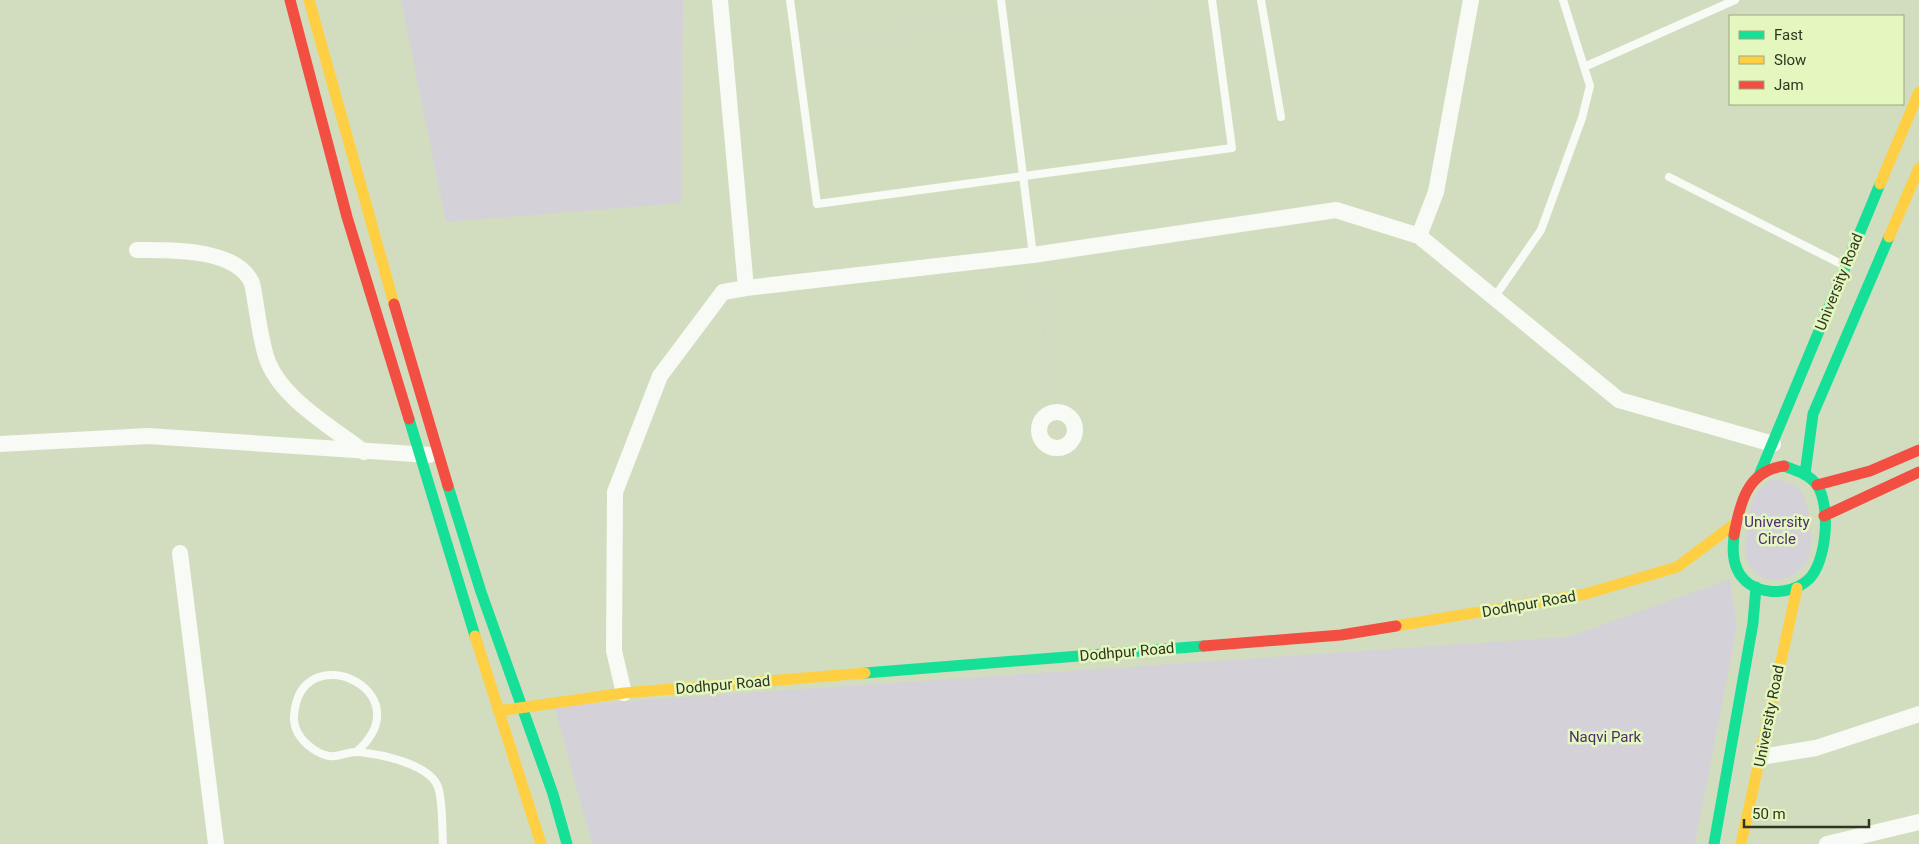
<svg xmlns="http://www.w3.org/2000/svg" width="1919" height="844" font-family="Roboto,sans-serif">
<style>
.green{fill:#d5d1d9}
.lines{fill:none;stroke-linecap:round;stroke-linejoin:round}
.path{stroke:#d2d5cc;stroke-width:3;stroke-dasharray:1 4;stroke-linecap:butt}
.lane{stroke:#f8faf5;stroke-width:8}
.street{stroke:#f8faf5;stroke-width:16}
.fast{stroke:#16e098;stroke-width:11}
.slow{stroke:#ffcf43;stroke-width:11}
.jam{stroke:#f24e42;stroke-width:11}
.labels{text-anchor:middle;dominant-baseline:central;stroke-width:5;stroke-linejoin:round;paint-order:stroke}
.street-label{font-size:15px;fill:#2f3620;stroke:#e3f7bf}
.park-label{font-size:15px;fill:#4e2b73;stroke:#e3f7bf}
</style>
<rect width="100%" height="100%" fill="#d2ddbf"/>
<path class="green" d="M401 0H683L681 203 446 222Z
M1771 480H1780L1798 486C1806 497 1808 509 1810 522 1811 533 1812 547 1809 557 1800 579 1768 590 1752 569 1743 558 1744 543 1747 529 1751 505 1749 494 1771 480Z
M1730 579 1737 627 1695 844H592L554 706 1568 637Z"/>
<g class="lines">
<path class="path" d="M1014 16 1141 0
M806 43 993 19
M1035 270 1056 411"/>
<path class="lane" d="M790 0 817 204 1232 148 1212 0
M1001 0 1033 255
M1261 0 1281 117
M1584 67 1735 0
M1669 177 1845 266
M1494 298 1541 230 1582 118 1590 86 1563 0
M356 752C426 692 300 633 294 716 293 732 305 745 318 752 336 762 343 751 358 752 380 754 430 764 438 787 443 802 442 828 443 844"/>
<path class="street" d="M720 0 746 288
M1419 236 1436 192 1471 0
M137 250C171 250 236 248 252 283 257 307 259 333 266 356 278 397 332 427 364 452
M1039 430a18 18 0 1 1 36 0a18 18 0 1 1-36 0Z
M0 444 148 436 429 455
M180 553 216 844
M624 693 614 651 615 492 660 376 723 292 746 288 1033 255 1336 210 1419 236 1619 400 1773 444
M1761 757 1816 748 1919 714
M1827 844 1919 822"/>
<path class="fast" d="M409 419 475 636
M1760 473 1880 184
M1805 474 1813 414 1889 237
M448 486 481 592 553 794 567 844
M1734 535C1733 546 1732 558 1737 569 1749 596 1789 598 1809 579 1827 561 1831 506 1817 485 1809 474 1795 470 1784 466
M865 673 1204 646
M1714 844 1753 623 1756 587"/>
<path class="slow" d="M309 0 394 304
M1880 184 1919 92
M1889 237 1919 168
M1396 626 1585 594 1677 567 1736 523
M475 636 541 844
M498 711 624 693 865 673
M1741 844 1797 588"/>
<path class="jam" d="M290 0 347 217 409 419
M394 304 448 486
M1817 485 1870 471 1919 450
M1824 516 1919 472
M1734 535C1740 503 1747 471 1784 466
M1204 646 1341 635 1396 626"/>
</g>
<g class="labels">
<g class="street-label">
<text transform="translate(1839 282) rotate(-68)">University Road</text>
<text transform="translate(1529 604) rotate(-10)">Dodhpur Road</text>
<text transform="translate(1127 652) rotate(-5)">Dodhpur Road</text>
<text transform="translate(723 685) rotate(-5)">Dodhpur Road</text>
<text transform="translate(1769 716) rotate(-79)">University Road</text>
</g>
<g class="park-label">
<text x="1777" y="522">University<tspan x="1777" dy="17">Circle</tspan></text>
<text x="1605" y="737">Naqvi Park</text>
</g>
</g>
<rect x="1729" y="15" width="175" height="90" fill="#e3f7bf" stroke="#9baa7f"/>
<rect x="1739" y="31" width="25" height="8" fill="#16e098" stroke="#9baa7f"/>
<text x="1774" y="40" font-size="15" fill="#2f3620">Fast</text>
<rect x="1739" y="56" width="25" height="8" fill="#ffcf43" stroke="#9baa7f"/>
<text x="1774" y="65" font-size="15" fill="#2f3620">Slow</text>
<rect x="1739" y="81" width="25" height="8" fill="#f24e42" stroke="#9baa7f"/>
<text x="1774" y="90" font-size="15" fill="#2f3620">Jam</text>
<path d="M1744 819v8h125v-8" fill="none" stroke="#2f3620" stroke-width="2.5"/>
<text x="1752" y="819" font-size="15" fill="#2f3620" stroke="#e3f7bf" stroke-width="4" paint-order="stroke">50 m</text>
</svg>
